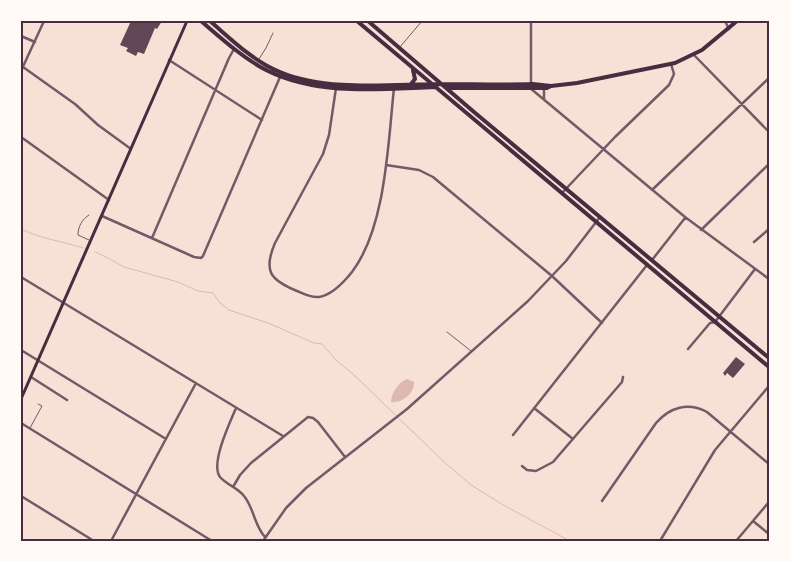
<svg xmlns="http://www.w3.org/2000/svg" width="790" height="562" font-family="Helvetica,sans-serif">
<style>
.water{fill:#dcb8b0}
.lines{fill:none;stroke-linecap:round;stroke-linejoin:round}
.stream{stroke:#dcb8b0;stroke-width:1}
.building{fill:#644757}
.service{stroke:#755966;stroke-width:1}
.minor{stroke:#755966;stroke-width:2.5}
.tertiary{stroke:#755966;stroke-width:2.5}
.secondary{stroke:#4a2c40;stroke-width:3}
.primary{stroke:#4a2c40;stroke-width:4}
.neatline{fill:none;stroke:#4a2c40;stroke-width:2}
</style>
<rect width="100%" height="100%" fill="#f7e1d7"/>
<path class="water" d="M407 379 414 382C415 393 401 404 391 402 391 393 399 382 407 379Z"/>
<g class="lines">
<path class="stream" d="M21 229C41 239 62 241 83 248
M95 252 106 257 124 267 178 282 198 291 213 293 220 303 229 310 268 323 314 343 322 344 336 360 353 374 443 461 471 485 505 506 570 541"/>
</g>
<path class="building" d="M131 21H162L157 29 155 28 144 54 138 52 136 56 126 51 128 48 120 45Z
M736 357 745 364 733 378 727 373 725 376 723 373Z"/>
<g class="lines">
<path class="service" d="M400 47 422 21
M259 59 266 48 273 33
M89 215C82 219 78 227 78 235L89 240
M447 332 471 351
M30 428 42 406 38 404"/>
<path class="minor" d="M531 21V84
M725 21 729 29
M21 36 35 42
M694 55 769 132
M169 60 262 120
M23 67 75 104 98 125 131 149
M21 71 44 21
M336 88 329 135 323 154 275 243C263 271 270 280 297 291 304 294 311 298 319 297 332 295 344 282 352 272 386 227 388 143 394 88
M530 88 685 217 769 279
M544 99V88
M21 137 109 200
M386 165 419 170 433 177 552 276 602 323
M652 190 769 78
M562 193 615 137 669 85 674 74 671 64
M102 216 194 257 201 258 203 256 280 77
M701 230 769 164
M152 238 229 58 234 49
M754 242 769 229
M652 260 685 218
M21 277 283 436
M688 349 710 323 715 322 755 269
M21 350 166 439
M31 377 67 400
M236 408C230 422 210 464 220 477 227 485 238 488 244 496 254 508 254 525 265 537
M534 408 573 439
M21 423 212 541
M513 435 647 265
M522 466 527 470 536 471 553 462 622 382 623 377
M233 487 240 475 251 463 308 417 313 418 318 422 345 457
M602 501 656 423C670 407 688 402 707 412L769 464
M753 521 769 534
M111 541 196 383
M263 541 286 508 306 488 407 409 528 301 566 261 600 217
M660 541 715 450 769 386
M736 541 769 502"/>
<path class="tertiary" d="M21 496 94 541"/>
<path class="secondary" d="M21 399 187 21"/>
<path class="primary" d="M201 21C222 39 244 59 268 71 319 96 380 89 435 87
M210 21C232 40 253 61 280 72 327 92 393 84 442 84 473 84 503 85 533 84L551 86 577 83 675 63 702 50 737 21
M357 21 769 367
M368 21 474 112 769 358
M411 84 415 79 413 70
M447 88H547L551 86"/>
</g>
<rect width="790" height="562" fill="none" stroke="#fffaf5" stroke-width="45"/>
<rect x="22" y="22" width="746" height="518" class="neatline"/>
</svg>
